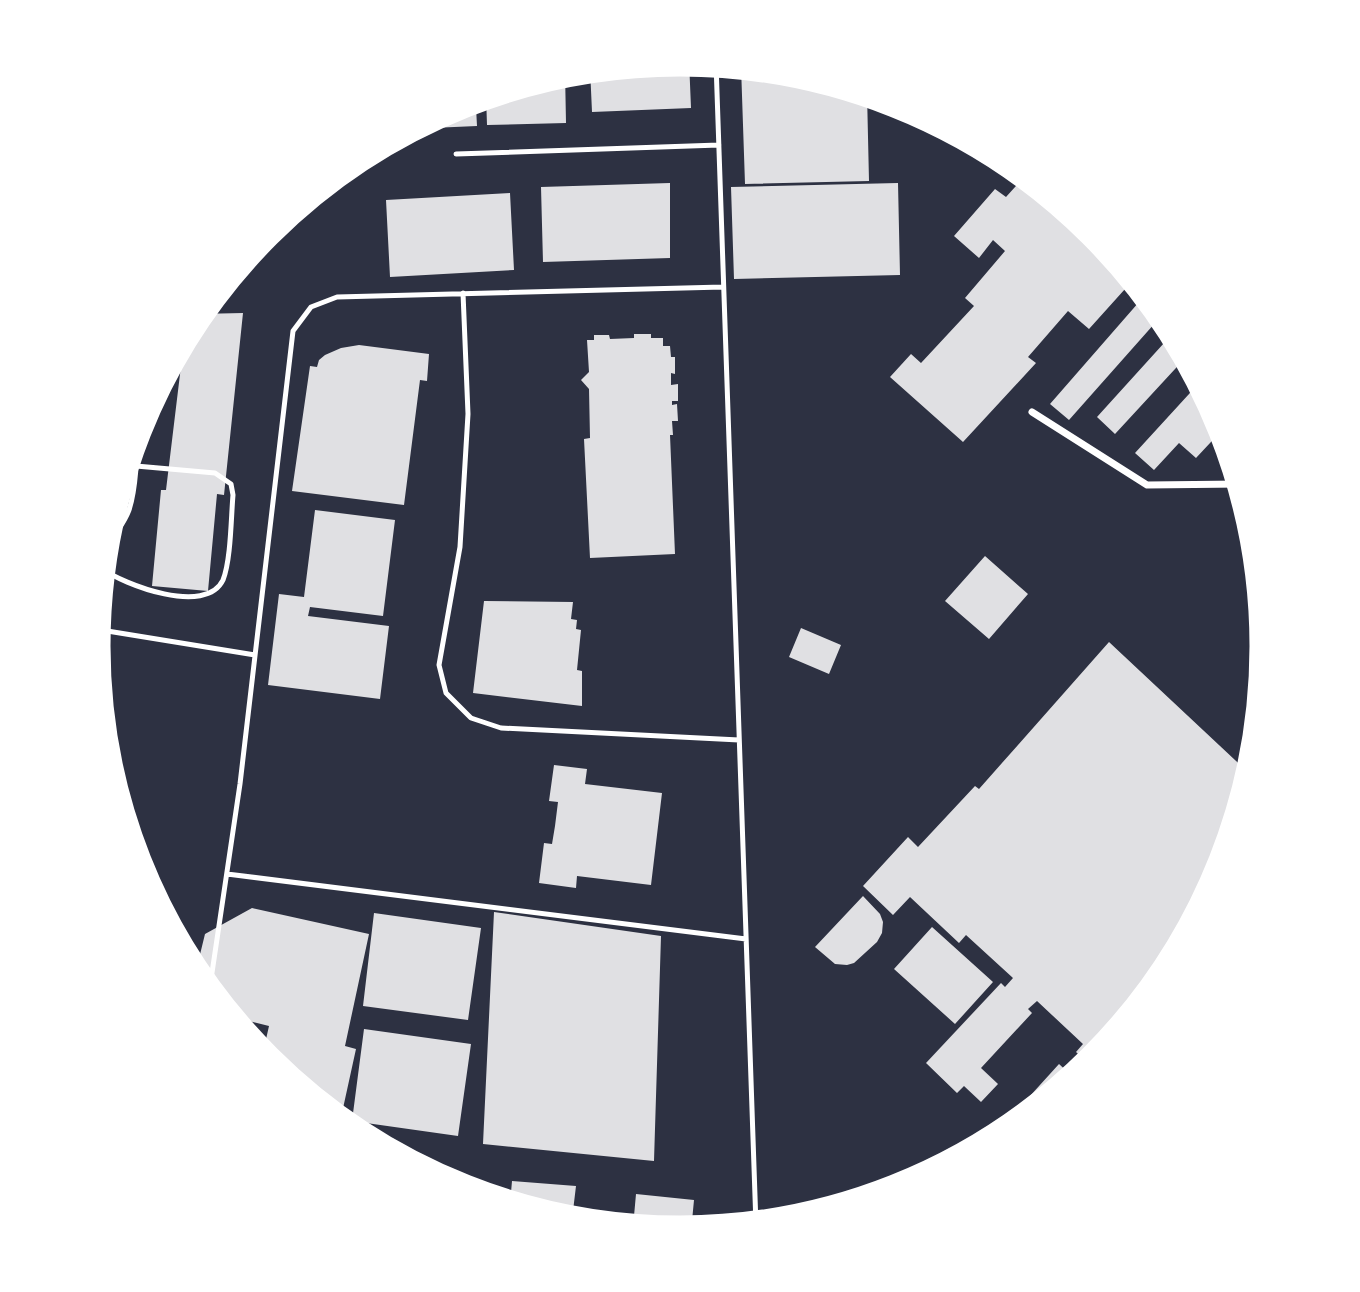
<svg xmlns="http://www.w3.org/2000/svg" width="1360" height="1292" font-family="'Noto Sans',sans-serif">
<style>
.building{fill:#e0e0e3}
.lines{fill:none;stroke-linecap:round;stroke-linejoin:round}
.service{stroke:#fff;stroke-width:5}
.minor{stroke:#fff;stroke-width:7}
.rim{fill:none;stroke:#fff;stroke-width:9}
</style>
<rect width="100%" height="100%" fill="#2d3142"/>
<path class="building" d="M680 60H689L691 108 592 112 590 68Z
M741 66 795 71 867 93 869 181 745 184Z
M565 71 566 123 487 125 486 95Z
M471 100V107H476L477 126 409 129 456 104Z
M1026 175 1095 232 1134 279 1089 329 1068 311 1028 357 1036 363 963 442 890 377 911 354 921 363 974 306 965 298 1005 251 993 240 979 258 954 236 995 189 1006 197Z
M670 183V258L543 262 541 187Z
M898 183 900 275 734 279 731 187Z
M510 193 514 270 390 277 386 200Z
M1146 294 1163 314 1069 420 1050 404Z
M243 313 224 495 217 494 208 591 152 586 161 490H166L181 366 168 367 198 314Z
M1174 332 1187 356 1115 434 1097 417Z
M634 334H651V338H663V346H670L671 357H675V374L671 373V385L678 384V401H672V405L677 404 678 421H672L673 435H670L675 554 590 558 584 439 590 438 589 389 581 380 589 372 587 340H594V335H609L610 339 634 338Z
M359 345 429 354 427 381 420 380 404 505 292 491 310 366 317 367 319 360 325 355 341 348Z
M1200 382 1224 428 1196 458 1179 443 1154 470 1135 453Z
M315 510 395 520 383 616 310 607 308 616 389 626 380 699 268 685 279 594 304 597Z
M985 556 1028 594 989 639 945 601Z
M484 601 573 602 571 619 577 620 576 629 581 630 577 670 582 671V706L473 693Z
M801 628 841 645 829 674 789 657Z
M1109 642 1251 775 1222 871 1167 972 1094 1061 1090 1065 1076 1052 1083 1044 1037 1001 1028 1009 1032 1013 981 1068 998 1084 981 1102 964 1086 957 1093 926 1063 1001 983 1005 987 1013 978 966 935 959 943 910 897 893 915 863 886 908 837 918 847 975 786 979 789Z
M554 765 587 769 585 784 662 793 651 885 577 876 576 888 539 883 544 843 552 844 555 826 558 802 549 801Z
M863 896 880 914 883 922 882 933 877 942 854 963 847 965 835 964 815 947Z
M252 908 369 934 345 1046 356 1049 340 1122 262 1057 269 1026 228 1016 195 975 205 934Z
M494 912 661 936 654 1161 483 1144Z
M374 913 481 928 468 1020 363 1006Z
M932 927 993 982 955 1024 894 969Z
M364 1029 471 1044 458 1136 352 1121Z
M1059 1064 1074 1078 1029 1115 1020 1107Z
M512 1181 576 1186 573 1211 510 1204Z
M636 1194 694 1200 692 1221 634 1216Z"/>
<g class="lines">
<path class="service" d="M716 63 756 1225
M456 154 719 145
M463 293 468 414 460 547 439 665 446 693 471 718 501 728 739 740
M103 547C113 538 124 523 129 510 135 492 139 450 135 432
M101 568C124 585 206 616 223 580 231 560 231 517 233 495L231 484 215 473 136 466
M95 629 255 655
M227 874 746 939
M209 993 240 784 293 331 311 307 337 297 723 287"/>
<path class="minor" d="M1032 412 1147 485 1241 484"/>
</g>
<path d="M0 0H1360V1292H0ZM106 646a574 574 0 1 1 1148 0a574 574 0 1 1-1148 0Z" fill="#fff" fill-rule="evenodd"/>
<path class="rim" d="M106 646a574 574 0 1 1 1148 0a574 574 0 1 1-1148 0Z"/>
</svg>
